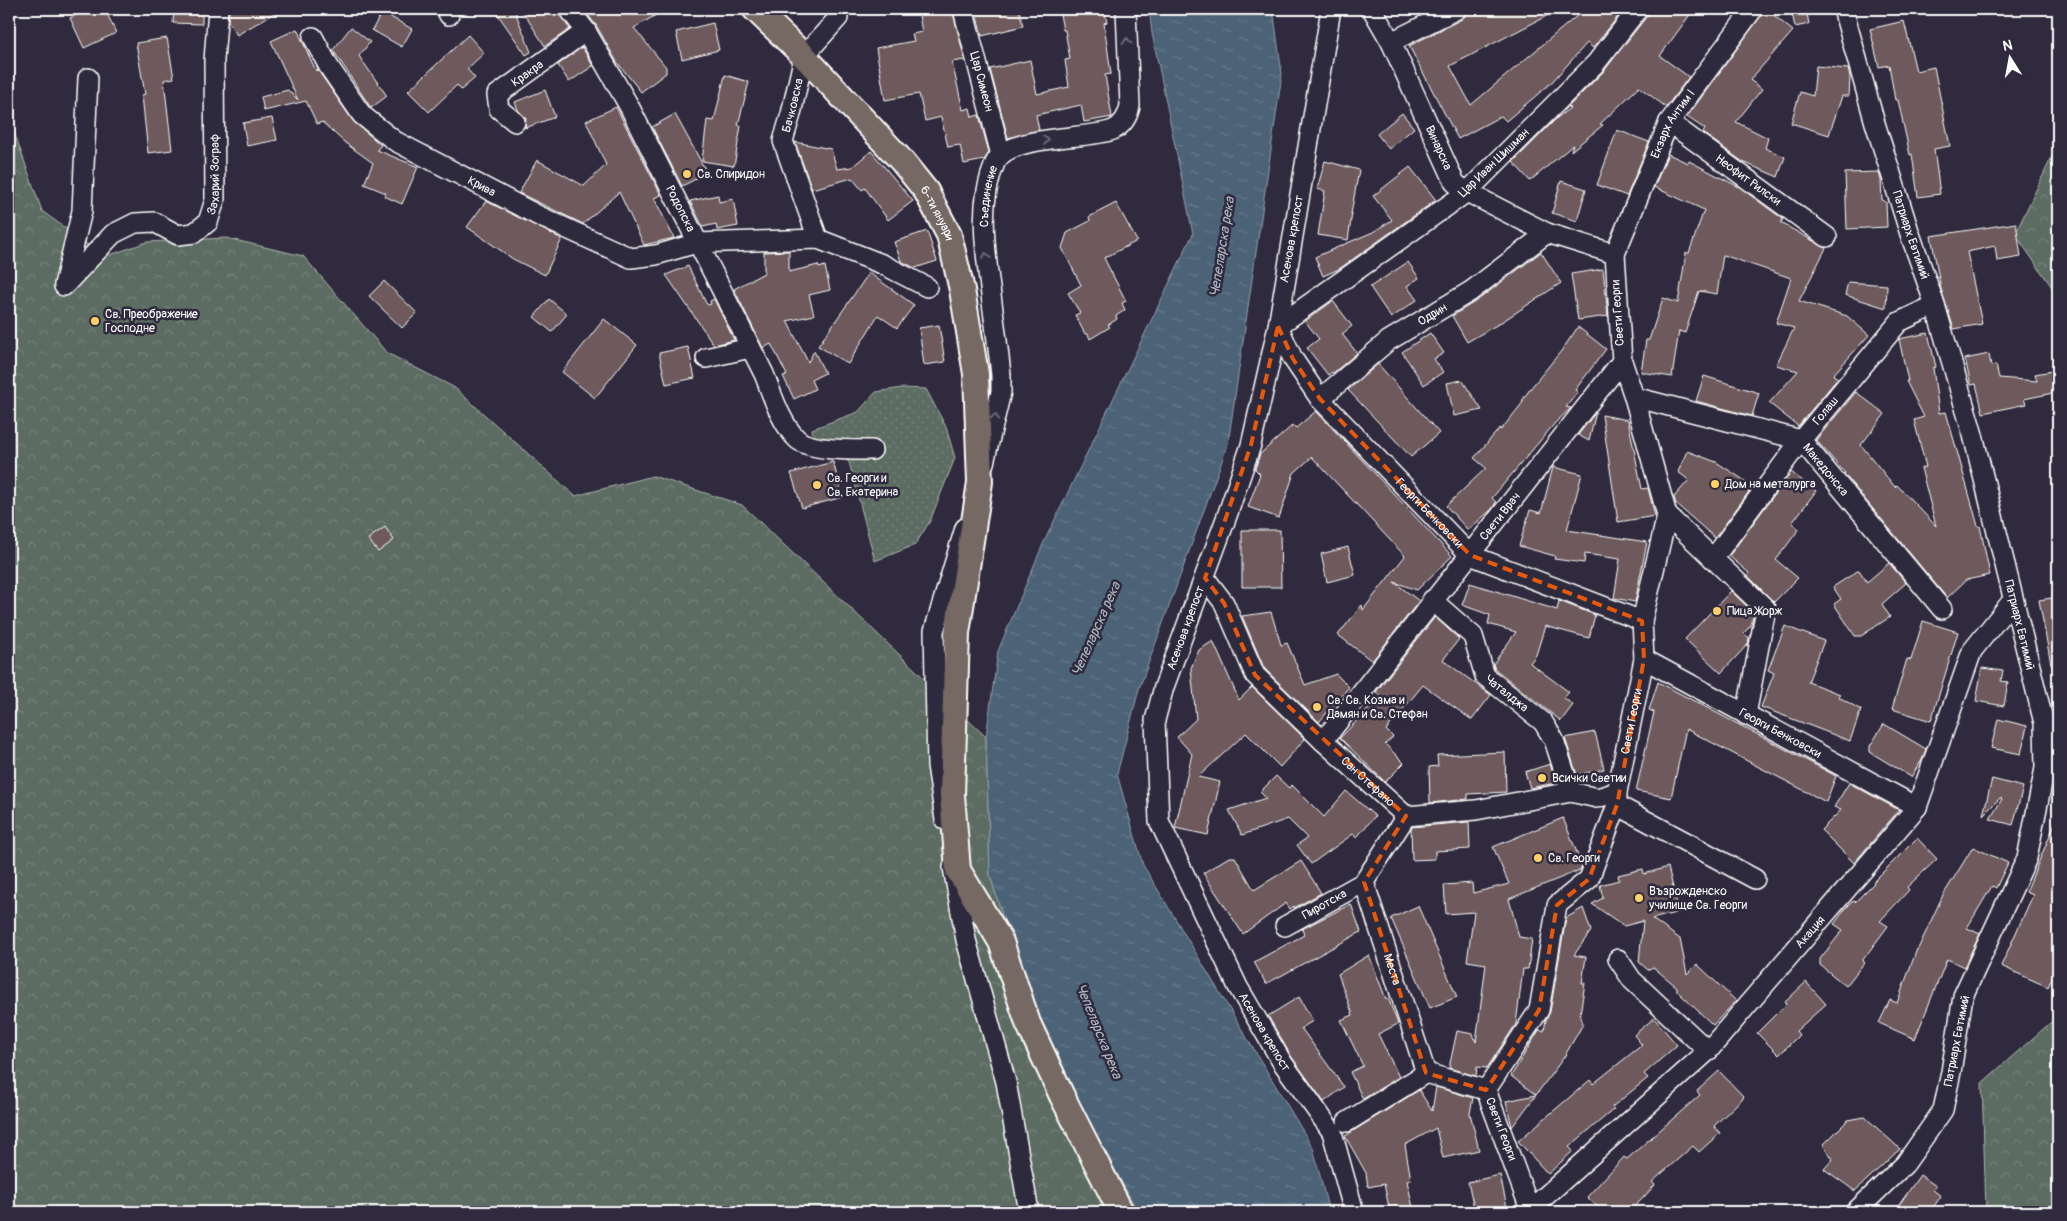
<svg xmlns="http://www.w3.org/2000/svg" width="2067" height="1221" font-family="Pangolin,sans-serif">
<style>
.grass{fill:url(#grass-dots);stroke:#aeb6b0}
.forest{fill:url(#forest-crowns);stroke:#aeb6b0}
.water{fill:url(#water-ripples);stroke:#94a1ad}
.building{fill:#6e5a5c;stroke:#fff}
.lines{fill:none;stroke-linecap:round;stroke-linejoin:round}
.minor-casing{stroke:#fff;stroke-width:22}
.major-casing{stroke:#fff;stroke-width:28}
.minor{stroke:#2f2a3d;stroke-width:19}
.major{stroke:#766964;stroke-width:24}
.oneway{stroke:#6d6a77}
.marked{fill:none;stroke:#e8590c;stroke-width:4;stroke-dasharray:10 6;stroke-linejoin:round}
.poi-dot{fill:#ffd166;stroke:#2f2a3d;stroke-width:2}
.labels{text-anchor:middle;dominant-baseline:central;stroke-width:5;stroke-linejoin:round;paint-order:stroke}
.street-label{font-size:12px;fill:#fff;stroke:#2f2a3d}
.poi-label{font-size:12px;fill:#fff;stroke:#2f2a3d;text-anchor:start}
.water-label{font-size:14px;font-style:italic;fill:#aeb8c2;stroke:#2f2a3d}
</style>
<defs>
<pattern id="grass-dots" width="8" height="8" patternUnits="userSpaceOnUse" patternTransform="scale(1.25)"><rect width="8" height="8" fill="#5d6c62"/><path d="M2 2h.1M6 6h.1" fill="none" stroke="#75827a" stroke-width="1.8" stroke-linecap="round"/></pattern>
<pattern id="forest-crowns" width="20" height="18" patternUnits="userSpaceOnUse" patternTransform="scale(1.25)"><rect width="20" height="18" fill="#5d6c62"/><path d="M2 6a3 3 0 1 1 6 0M12 15a3 3 0 1 1 6 0" fill="none" stroke="#75827a"/></pattern>
<pattern id="water-ripples" width="26" height="14" patternUnits="userSpaceOnUse" patternTransform="scale(1.25)"><rect width="26" height="14" fill="#4c6277"/><path d="M2 4q2-2 4 0t4 0M15 11q2-2 4 0t4 0" fill="none" stroke="#677a8b"/></pattern>
</defs>
<rect width="100%" height="100%" fill="#2f2a3d"/>
<filter id="ink" filterUnits="userSpaceOnUse"><feTurbulence type="fractalNoise" baseFrequency=".02" numOctaves="2"/><feDisplacementMap in="SourceGraphic" scale="10" xChannelSelector="R" yChannelSelector="G"/><feConvolveMatrix kernelMatrix="1 2 1 2 8 2 1 2 1" color-interpolation-filters="sRGB"/></filter>
<g filter="url(#ink)">
<path class="grass" d="M902 388 926 389 946 427 955 458 930 521 915 545 875 561 849 462 814 441 812 429 858 412 876 392Z"/>
<path class="forest" d="M9 118 42 211 104 257 147 242 226 238 303 256 387 353 455 388 575 496 653 476 742 505 986 737 990 875 1036 1025 1138 1212H9Z
M2058 144V296L2015 234Z
M2058 1016V1212H1986L1982 1083Z"/>
<path class="water" d="M1149 9H1273L1282 74 1228 444 1139 689 1117 774 1143 865 1313 1148 1329 1212H1138L1036 1025 990 875 986 737 998 651 1043 544 1193 234 1152 33Z"/>
<path class="building" d="M90 9H105L116 33 84 48 70 18Z
M174 9H202V24L173 23Z
M232 9H281L237 35 228 21 229 11Z
M494 9H514L531 52 526 55Z
M521 9H558L560 16 570 29 545 46Z
M583 9H666L634 28 666 67V73L641 92 617 62 596 25Z
M918 9H952L965 60 952 62 963 110 970 108 972 117 979 115 989 153 984 160 964 164 960 145 948 147 941 117 925 121 919 94 885 100 876 48 914 41 912 34 922 32Z
M975 9H1019L1023 26 982 36Z
M1059 9H1104L1107 22 1104 23 1111 74 1105 75 1112 117 1084 122 1081 105 1036 115 1039 130 1008 138 990 69 1030 60 1037 94 1069 87 1065 60 1070 59 1065 30H1063Z
M1470 9H1560L1450 66 1471 105 1585 9H1624L1593 48 1587 43 1551 83 1506 121 1501 116 1458 139 1409 46 1462 19Z
M1649 9H1694L1660 56 1689 77 1666 107 1639 87 1600 124 1603 125 1571 151 1573 145 1530 181 1513 162 1558 117 1570 108 1568 107 1604 71 1647 16Z
M1766 9 1793 31 1750 80 1762 89 1736 122 1768 138 1765 148 1785 157 1778 177 1743 162 1703 133 1705 129 1687 117Z
M1791 9H1806L1809 24 1795 27Z
M382 12 412 29 402 47 372 30Z
M1904 21 1916 71 1934 67 1950 146 1934 149 1940 194 1918 197 1912 154 1910 155 1898 100H1895L1889 65 1879 67 1870 29Z
M713 23 719 50 682 59 676 32Z
M351 27 370 42 359 56 387 96 371 108 333 50Z
M297 29 316 71 317 69 353 121 381 145 377 150 418 167 402 204 384 196 386 193 364 184 373 163 344 142 322 122 317 124 306 101 264 111 261 97 288 90 298 100 271 41Z
M468 35 484 53 467 69 475 78 461 90 457 85 429 112 408 91Z
M167 38 174 78 164 80 172 150 148 153 142 95 145 94 136 43Z
M582 47 593 66 569 82 558 65Z
M1816 66 1848 69 1850 77 1849 96H1842L1829 135 1791 123 1800 92 1813 96Z
M725 75 749 82 738 125 741 126 734 166 702 161 707 120 714 121Z
M545 90 555 117 525 128 526 118 518 110 515 102Z
M616 107 661 195 654 198 674 238 644 245 619 192 583 224 519 193 537 160 584 186 606 165 586 121Z
M1402 113 1414 128 1389 149 1377 134Z
M675 114 705 169 694 180 682 186 652 127Z
M272 118 277 140 247 146 243 123Z
M1617 130 1649 142 1627 196 1597 185Z
M795 142 831 149 837 169 852 167 871 151 913 201 888 220 865 188 862 190 852 178 812 189Z
M1668 154 1688 163 1689 161 1739 187 1783 219 1781 223 1826 248 1799 301 1847 316 1869 335 1833 375 1838 378 1798 426 1769 403 1798 371 1776 365 1794 328 1776 323 1791 278 1723 255 1717 294 1699 291 1685 333 1679 331 1672 377 1641 372 1646 340H1649L1663 298 1678 303 1686 253H1689L1704 210 1654 187Z
M1325 161 1359 170 1351 214 1352 213 1348 240 1318 235 1325 191 1317 189Z
M1410 167 1436 200 1339 269 1323 276 1315 257 1373 232 1392 220 1373 196Z
M1879 172 1881 180 1882 200 1886 202 1887 227 1847 229 1845 173Z
M1561 181 1586 189 1577 221 1552 213Z
M718 195 719 202 733 199 738 226 717 230 716 224 703 227 690 201Z
M486 201 562 239 545 275 513 259 467 227Z
M1116 203 1137 241 1104 258 1126 301 1122 303 1125 310 1116 316 1117 319 1108 325 1110 327 1090 339 1088 334H1085L1075 315 1080 313 1068 293 1081 285 1062 248 1067 233 1090 221 1089 217Z
M2016 223 2021 257 1997 261 1995 246 1967 252 1982 324 1954 329 1941 289 1931 236Z
M927 231 937 261 915 268 901 261 894 242Z
M789 251V272L818 265 819 268 825 266 830 290 809 295 814 315 787 321 808 362 814 351 825 373 811 380 815 389 794 399 783 376 787 375 771 344 763 348 734 289 764 273V252Z
M1541 252 1561 283 1500 323 1467 342 1452 316 1478 300Z
M1408 262 1419 278 1407 286 1417 300 1391 318 1370 287Z
M688 266 706 303 708 305 711 304 710 301 714 299 734 340 714 345 666 275Z
M1603 269 1608 316 1578 320 1571 274Z
M869 273 914 305 897 328 878 315 848 364 818 346Z
M384 281 417 313 402 328 369 296Z
M1848 282 1887 285 1886 308 1845 295Z
M549 299 567 314 552 332 534 317Z
M1333 301 1352 326 1342 334 1357 353 1333 373 1332 372 1328 375 1307 348 1319 339 1305 321Z
M604 319 637 345 595 398 562 372Z
M939 325 945 362 924 365 919 328Z
M1578 327 1606 349 1575 390 1578 392 1566 407 1571 408 1555 423 1492 498 1496 502 1492 509 1468 530 1446 506 1486 468 1474 458 1500 428 1501 430 1524 401H1522L1530 389 1562 350Z
M1430 333 1444 353 1434 359 1443 372 1424 385 1402 352Z
M1928 333 1936 367 1933 368 1939 413 1946 412 1978 526H1980L1990 575 1966 580 1947 598 1844 474 1845 473 1816 440 1856 392 1885 414 1861 445 1895 487 1897 485 1936 526 1921 468 1926 467 1914 420 1924 417 1906 381H1908L1899 339Z
M688 347 695 378 666 384 659 353Z
M1989 354 1991 366 1996 365 1999 378 2037 381 2035 374 2058 370V392L2024 399 2026 404 1983 413 1976 384 1971 385 1965 359Z
M1378 364 1439 433 1411 457 1348 390Z
M1704 376 1759 393 1752 416 1696 401Z
M1462 380 1482 410 1454 416 1447 383Z
M1316 411 1452 556 1417 590 1394 582 1419 601 1372 661 1338 635 1362 605 1363 610 1405 556 1312 457 1294 473 1279 518 1248 507 1260 474 1255 469 1260 454 1293 425 1296 428Z
M1596 412 1589 441 1578 435Z
M1602 415 1628 420 1642 489 1648 488 1655 516 1618 522Z
M1687 451 1716 462 1753 486 1715 538 1676 504 1674 497 1689 480 1678 472Z
M833 462 843 497 802 508 791 473Z
M1553 467 1582 474 1567 530 1647 542 1635 602 1614 598 1620 559 1585 554 1584 563 1554 559 1555 556 1519 546 1530 510 1541 513Z
M1791 472 1816 491 1792 523 1799 529 1776 560 1798 578 1774 602 1747 575 1749 573 1729 556Z
M385 527 394 540 378 552 368 539Z
M1242 530H1280L1281 587H1242Z
M1348 547 1355 575 1327 582 1321 554Z
M1889 563 1906 583 1882 604 1890 617 1861 636H1855L1834 604 1841 599 1833 587 1859 570 1867 582Z
M1470 583 1557 610 1559 601 1595 615 1589 638 1545 626 1536 655 1530 663 1569 692 1564 698 1573 705 1561 721 1495 669 1493 664 1516 632 1488 624 1490 615 1462 605Z
M1731 591 1754 613 1751 625 1744 633 1749 638 1748 644 1721 673 1685 639Z
M2058 597V663L2051 664 2039 600Z
M1271 612 1281 645 1287 643 1305 685 1336 674 1349 687 1319 722 1264 668 1242 616Z
M1435 617 1459 639 1443 660 1491 695 1472 720 1423 685 1386 730 1393 737 1385 744 1404 763 1385 782 1340 738 1381 696 1376 692Z
M1923 621 1958 632 1931 721 1892 709 1907 659 1911 660Z
M1785 626 1824 641 1808 682 1840 694 1839 697 1861 710 1850 741 1761 707 1774 673 1768 670Z
M1213 641 1239 700 1252 687 1305 739 1280 767 1246 733 1198 777 1220 782 1208 835 1175 828 1192 754 1177 737 1196 719 1191 668 1199 650Z
M1982 668 2003 671 2001 681 2008 682 2004 706 1976 701Z
M1658 682 1836 776 1826 802 1686 729 1671 798 1636 791 1654 712 1649 710Z
M1998 719 2027 726 2021 754 1991 748Z
M1884 724 1926 749 1922 760 1911 777 1870 752V746Z
M1595 732 1604 769 1577 775 1565 738Z
M1505 752 1506 792 1468 794V799L1430 803 1429 767 1438 766 1437 755Z
M1550 764 1556 783 1530 788 1525 772Z
M1276 776 1289 788 1292 785 1324 817 1346 791 1375 816 1357 837 1353 834 1311 864 1297 845 1307 838 1288 819 1242 835 1229 810 1266 798 1260 792Z
M1992 779 2023 787 2013 825 1990 819 2002 799 2000 798 1983 815Z
M1849 783 1899 810 1854 863 1821 830 1841 810 1834 807Z
M2058 816V964L2048 987 2001 966 2033 895 2026 892Z
M1563 818 1582 865 1580 870 1509 899 1519 937 1532 939 1528 969H1523L1516 1024 1487 1068 1477 1067 1476 1076 1449 1068 1457 1031 1473 1034 1476 1042 1486 964 1467 961 1474 912 1446 914 1444 885 1472 883 1473 893 1509 884 1493 847Z
M1469 822 1470 849 1435 851V859L1412 860 1411 829 1412 827Z
M1917 838 1937 859 1907 887 1909 890 1880 921 1888 926 1862 961 1864 963 1846 986 1820 965V959L1843 930 1834 924 1846 908 1853 901 1855 902 1874 883 1873 882Z
M1973 847 2008 863 1996 888 1992 886 1967 928 1980 934 1964 967 1947 959 1915 1039 1879 1023 1890 1000 1897 1003 1917 949H1918L1942 897Z
M1229 857H1235L1254 890 1301 861 1321 893 1294 908V906L1290 909 1286 903 1243 934 1203 873Z
M1668 867 1679 912 1652 919 1680 939 1687 974 1697 964 1736 1001 1713 1025 1677 991V987L1653 967 1648 970 1639 962 1643 921 1624 926 1592 904 1603 898 1600 885 1619 880 1618 875 1643 869 1644 874Z
M1351 904 1361 932 1266 984 1254 962 1304 935 1302 929Z
M1418 906 1457 997 1430 1008 1391 918Z
M1583 908 1591 931 1574 955 1586 957 1582 983H1585L1580 1014 1583 1024 1564 1057 1536 1095 1511 1076 1539 1030 1544 1031 1546 1020 1550 1012 1566 918Z
M1369 955 1386 999 1388 998 1398 1024 1378 1034 1399 1077 1363 1099 1350 1072 1363 1066 1341 1020 1353 1015 1338 974Z
M1806 982 1826 1004 1796 1031 1799 1035 1779 1055 1757 1033 1786 1004 1785 1002Z
M1299 997 1313 1021 1301 1028 1344 1087 1324 1102 1291 1056 1268 1016Z
M1654 1018 1677 1045 1644 1074 1648 1078 1612 1107 1614 1109 1569 1147 1573 1151 1548 1174 1518 1141 1590 1080 1593 1084 1642 1045 1634 1035Z
M1719 1071 1744 1097 1714 1126 1720 1133 1699 1152 1693 1146 1652 1182 1655 1185 1630 1212H1603L1587 1197 1624 1157 1627 1159 1700 1095 1697 1091Z
M1436 1087 1473 1098 1470 1113 1479 1150 1443 1158 1436 1128 1405 1145 1411 1180 1407 1181 1414 1212H1390L1384 1184 1368 1187 1366 1173 1345 1136 1419 1090 1432 1111Z
M1536 1095 1512 1127 1506 1101Z
M1865 1117 1900 1149 1855 1191 1824 1169 1833 1159 1823 1145 1848 1120Z
M1500 1175 1508 1212H1475L1468 1182Z
M1920 1175 1936 1186 1933 1190 1941 1196 1930 1212H1894Z"/>
<g class="lines">
<defs>
<g id="minor">
<path d="M446 9 449 15"/>
<path id="s1" d="M569 9 586 31 629 106 764 374C772 394 781 424 797 439 809 451 855 450 872 450"/>
<path id="s2" d="M963 9 1001 155"/>
<path id="s3" d="M1331 9 1278 326 1251 445 1228 513 1164 687 1155 720 1159 821 1238 987 1282 1062 1332 1132 1354 1212"/>
<path id="s4" d="M1372 9 1391 42 1455 183 1467 192 1547 233 1615 254"/>
<path id="s5" d="M1638 9 1596 63 1467 192 1278 326 1293 359 1320 399 1470 555 1642 621"/>
<path id="s6" d="M1843 9 1875 123 1910 234 1935 305 1973 435 2044 723 2045 768 2027 858 1963 996 1951 1072 1943 1110 1905 1164 1855 1212"/>
<path id="s7" d="M313 37 329 67 362 115 395 141 539 216 631 258 656 255 697 243 818 239 882 264 927 287"/>
<path d="M1391 42 1457 9"/>
<path id="s8" d="M515 122 499 109 497 95 586 31"/>
<path id="s9" d="M1669 122 1827 237"/>
<path id="s10" d="M818 239 783 141 791 114 804 56 838 18 837 9"/>
<path d="M64 285 82 211 88 78"/>
<path id="s11" d="M64 286 113 234 135 223 154 222 178 235 194 233 208 222 215 200 214 60 218 9"/>
<path d="M706 358 750 348"/>
<path id="s12" d="M1634 397 1801 440 1942 609"/>
<path id="s13" d="M1320 399 1388 341 1471 291 1547 233"/>
<path id="s14" d="M984 463 1001 392V375C998 346 994 317 990 288 985 247 978 203 995 163 1008 134 1086 140 1113 130 1123 125 1128 116 1130 106L1126 9"/>
<path d="M1667 515 1766 609 1746 715"/>
<path id="s15" d="M1713 559 1801 440 1899 322 1935 305"/>
<path id="s16" d="M1205 578 1224 603 1255 675 1323 741 1406 816 1476 810 1571 792 1597 798 1617 792"/>
<path id="s17" d="M1432 600 1473 636 1485 676 1543 722 1554 740 1571 792"/>
<path id="s18" d="M1644 659 1917 807"/>
<path id="s19" d="M1323 741 1622 361"/>
<path d="M1617 805 1755 879"/>
<path id="s20" d="M1406 816 1364 882 1426 1073 1486 1090"/>
<path d="M945 820 937 765 934 631 965 528"/>
<path d="M953 867 966 940 1006 1082 1029 1212"/>
<path id="s21" d="M1285 926 1364 882"/>
<path d="M1618 959 1632 980 1708 1051"/>
<path d="M1347 1122 1426 1073"/>
<path id="s22" d="M1531 1209 1708 1051 1917 807 1972 651 2012 601"/>
<path id="s23" d="M1531 1212 1486 1090 1539 1010 1557 905 1589 879 1617 805V792L1644 659 1642 621 1667 515 1634 397 1622 361 1615 254 1669 122 1753 9"/>
</g>
<g id="major">
<path id="s24" d="M755 9 804 56 901 160 926 191 949 235 962 290 976 374 980 482 957 633 952 795 958 870 1001 942 1028 1023 1062 1096 1121 1212"/>
</g>
</defs>
<use href="#minor" class="minor-casing"/>
<use href="#major" class="major-casing"/>
<use href="#minor" class="minor"/>
<use href="#major" class="major"/>
</g>
<defs><path id="oneway-chevron" d="M-2-3.5L2.5 0L-2 3.5" fill="none" stroke-width="1.6" stroke-linecap="round" stroke-linejoin="round" transform="scale(1.25)"/></defs>
<g class="oneway">
<use href="#oneway-chevron" transform="translate(1127 41) rotate(-92)"/>
<use href="#oneway-chevron" transform="translate(1046 140) rotate(-9)"/>
<use href="#oneway-chevron" transform="translate(986 256) rotate(-97)"/>
<use href="#oneway-chevron" transform="translate(995 417) rotate(-77)"/>
</g>
</g>
<path class="marked" d="M1278 326 1293 359 1320 399 1470 555 1642 621 1644 659 1617 805 1589 879 1557 905 1539 1010 1486 1090 1426 1073 1364 882 1406 816 1255 675 1224 603 1205 578 1251 445Z"/>
<g class="poi-dot">
<circle cx="687" cy="174" r="5"/>
<circle cx="95" cy="321" r="5"/>
<circle cx="1715" cy="484" r="5"/>
<circle cx="817" cy="485" r="5"/>
<circle cx="1717" cy="611" r="5"/>
<circle cx="1317" cy="707" r="5"/>
<circle cx="1542" cy="778" r="5"/>
<circle cx="1538" cy="858" r="5"/>
<circle cx="1639" cy="898" r="5"/>
</g>
<g class="labels">
<g class="street-label">
<text stroke="none"><textPath href="#s8" startOffset="72">Кракра</textPath></text>
<text stroke="none"><textPath href="#s2" startOffset="75">Цар Симеон</textPath></text>
<text stroke="none"><textPath href="#s10" startOffset="141">Бачковска</textPath></text>
<text stroke="none"><textPath href="#s23" startOffset="1159">Екзарх Антим I</textPath></text>
<text stroke="none"><textPath href="#s4" startOffset="154">Винарска</textPath></text>
<text transform="translate(1494 163) rotate(-44)">Цар Иван Шишман</text>
<text stroke="none"><textPath href="#s11" startOffset="225">Захарий Зограф</textPath></text>
<text stroke="none"><textPath href="#s9" startOffset="98">Неофит Рилски</textPath></text>
<text stroke="none"><textPath href="#s7" startOffset="232">Крива</textPath></text>
<text stroke="none"><textPath href="#s14" startOffset="270">Съединение</textPath></text>
<text stroke="none"><textPath href="#s1" startOffset="229">Родопска</textPath></text>
<text stroke="none"><textPath href="#s24" startOffset="275">6-ти януари</textPath></text>
<text stroke="none"><textPath href="#s6" startOffset="236">Патриарх Евтимий</textPath></text>
<text transform="translate(1292 239) rotate(-80)">Асенова крепост</text>
<text transform="translate(1618 313) rotate(-94)">Свети Георги</text>
<text stroke="none"><textPath href="#s13" startOffset="141">Одрин</textPath></text>
<text stroke="none"><textPath href="#s15" startOffset="186">Голаш</textPath></text>
<text stroke="none"><textPath href="#s12" startOffset="211">Македонска</textPath></text>
<text stroke="none"><textPath href="#s5" startOffset="725">Георги Бенковски</textPath></text>
<text stroke="none"><textPath href="#s19" startOffset="286">Свети Врач</textPath></text>
<text stroke="none"><textPath href="#s6" startOffset="641">Патриарх Евтимий</textPath></text>
<text transform="translate(1186 628) rotate(-70)">Асенова крепост</text>
<text stroke="none"><textPath href="#s17" startOffset="124">Чаталджа</textPath></text>
<text stroke="none"><textPath href="#s23" startOffset="538">Свети Георги</textPath></text>
<text stroke="none"><textPath href="#s18" startOffset="155">Георги Бенковски</textPath></text>
<text stroke="none"><textPath href="#s16" startOffset="265">Сан Стефано</textPath></text>
<text stroke="none"><textPath href="#s21" startOffset="45">Пиротска</textPath></text>
<text stroke="none"><textPath href="#s22" startOffset="394">Акация</textPath></text>
<text stroke="none"><textPath href="#s20" startOffset="170">Места</textPath></text>
<text stroke="none"><textPath href="#s3" startOffset="1072">Асенова крепост</textPath></text>
<text transform="translate(1957 1041) rotate(-79)">Патриарх Евтимий</text>
<text transform="translate(1501 1129) rotate(69)">Свети Георги</text>
</g>
<g class="poi-label">
<text x="697" y="174">Св. Спиридон</text>
<text x="105" y="314">Св. Преображение<tspan x="105" dy="14">Господне</tspan></text>
<text x="827" y="478">Св. Георги и<tspan x="827" dy="14">Св. Екатерина</tspan></text>
<text x="1725" y="484">Дом на металурга</text>
<text x="1727" y="611">Пица Жорж</text>
<text x="1327" y="700">Св. Св. Козма и<tspan x="1327" dy="14">Дамян и Св. Стефан</tspan></text>
<text x="1552" y="778">Всички Светии</text>
<text x="1548" y="858">Св. Георги</text>
<text x="1649" y="891">Възрожденско<tspan x="1649" dy="14">училище Св. Георги</tspan></text>
</g>
<g class="water-label">
<text transform="translate(1222 247) rotate(-81)">Чепеларска река</text>
<text transform="translate(1096 629) rotate(-66)">Чепеларска река</text>
<text transform="translate(1099 1031) rotate(68)">Чепеларска река</text>
</g>
</g>
<rect width="2067" height="1221" fill="none" stroke="#2f2a3d" stroke-width="30"/>
<rect x="15" y="15" width="2037" height="1191" fill="none" stroke="#fff" stroke-width="2" filter="url(#ink)"/>
<g transform="translate(2010 58) rotate(349)" stroke="#2f2a3d" stroke-width="4" paint-order="stroke">
<path d="M0-4L9 19L0 12L-9 19Z" fill="#ffffff"/>
<text y="-8" font-size="14" font-weight="bold" text-anchor="middle" fill="#ffffff">N</text>
</g>
</svg>
